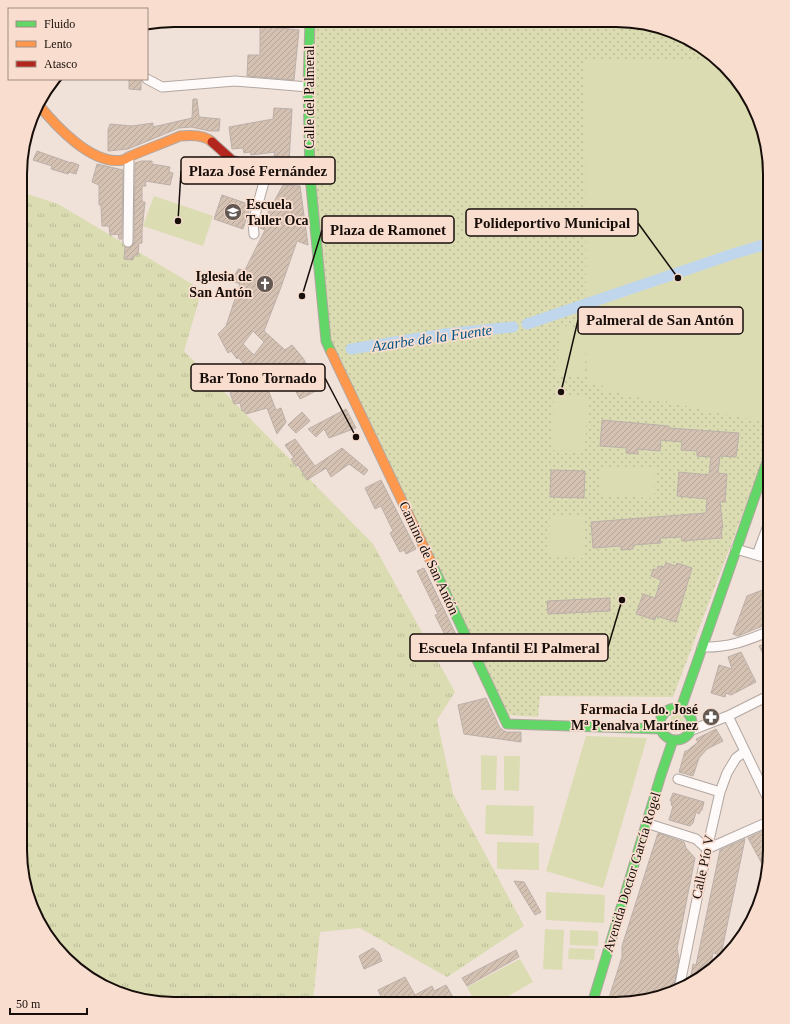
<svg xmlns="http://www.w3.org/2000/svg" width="790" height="1024" font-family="'Times New Roman',serif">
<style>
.grass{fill:url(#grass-tufts)}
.park{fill:url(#park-dots)}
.garden{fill:#dbdcb2}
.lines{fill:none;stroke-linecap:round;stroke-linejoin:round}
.canal{stroke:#bfd6ec;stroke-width:11}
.building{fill:url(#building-hatch);stroke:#bbb0a9;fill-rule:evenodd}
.street-casing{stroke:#b2a7a1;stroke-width:11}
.fast-casing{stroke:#b2a7a1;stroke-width:11}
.slow-casing{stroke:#b2a7a1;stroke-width:11}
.jam-casing{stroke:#b2a7a1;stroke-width:11}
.street{stroke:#fdfaf9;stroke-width:9}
.fast{stroke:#63d668;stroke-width:9}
.slow{stroke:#ff974d;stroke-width:9}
.jam{stroke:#b3261e;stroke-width:9}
.labels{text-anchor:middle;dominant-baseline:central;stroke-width:3.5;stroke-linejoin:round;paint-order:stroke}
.street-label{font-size:14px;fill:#170e0a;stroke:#f9ded0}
.poi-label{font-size:14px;font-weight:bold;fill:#170e0a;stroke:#f9ded0;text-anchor:end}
.water-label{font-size:15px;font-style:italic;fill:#005387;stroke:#f9ded0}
.rim{fill:none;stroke:#170e0a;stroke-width:2}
.leader{fill:none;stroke:#170e0a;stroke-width:1.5}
.callout-dot{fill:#170e0a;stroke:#f9ded0;stroke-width:1.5}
.callout{fill:#f9ded0;stroke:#170e0a;stroke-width:1.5}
.callout-label{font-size:15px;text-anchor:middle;font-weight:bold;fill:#170e0a}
</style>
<defs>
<pattern id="grass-tufts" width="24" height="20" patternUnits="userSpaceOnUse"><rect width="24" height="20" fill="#dbdcb2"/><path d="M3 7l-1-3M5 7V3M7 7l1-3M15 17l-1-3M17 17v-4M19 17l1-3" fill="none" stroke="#bbbc98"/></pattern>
<pattern id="park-dots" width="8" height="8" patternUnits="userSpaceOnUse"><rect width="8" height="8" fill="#dbdcb2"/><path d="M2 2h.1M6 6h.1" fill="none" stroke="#bbbc98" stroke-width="1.8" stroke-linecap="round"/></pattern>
<pattern id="building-hatch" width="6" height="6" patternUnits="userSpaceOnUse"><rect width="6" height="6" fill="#d4c1b2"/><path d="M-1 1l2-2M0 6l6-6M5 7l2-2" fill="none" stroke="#b5a598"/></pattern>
</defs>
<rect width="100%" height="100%" fill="#f0e1d9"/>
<path class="grass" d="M21 192 58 204 202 290 184 351 373 544 455 692 437 720 453 794 524 926 447 977 360 928 320 932 313 1001 309 1003H154L88 978 58 951 36 918 20 850Z
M669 723a8 8 0 1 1 16 0a8 8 0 1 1-16 0Z"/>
<path class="park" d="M315 20 636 21 702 46 732 73 754 106 770 174V442L673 697 540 696 538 717 509 715 329 342 312 135Z"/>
<path class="garden" d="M585 60H717L732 73 754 106 770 174V423L702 410 666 401V403L602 390 603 386 587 382 586 347 584 377 557 375 560 326 586 327Z
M154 196 213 216 203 246 143 226Z
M554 396 588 397 585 451 552 450Z
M600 467 655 469 654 498 599 496Z
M550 515 585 516 584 558 549 557Z
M586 736 647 738 603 888 546 871Z
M481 755 497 756 496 790H481Z
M504 756H520L519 791 504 790Z
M486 805 534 806 533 836 485 834Z
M497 842 539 843V870L497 869Z
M546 892 605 895 604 923 546 920Z
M545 929 564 930 562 970 543 969Z
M570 930 598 931V946L570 945Z
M569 948 595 949 594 960 568 959Z
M520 959 533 982 494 1004H476L467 987Z"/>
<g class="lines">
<path class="canal" d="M527 324 733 254 770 243
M351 349 445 334 513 327"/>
</g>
<path class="building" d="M260 26 299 30 294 80 247 76 248 55H260Z
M129 79H141V90L129 89Z
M193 99H197L199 117 220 119 219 131H210L191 127 179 128 128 149 108 151V130L110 124 132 126 153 123V127L192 118Z
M274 108 292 109 289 163 279 162V156H274L275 152 251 155 250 152 244 153 243 148 232 149 229 127 273 119Z
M37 151 71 163V162L79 165 76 174 69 172 68 174 51 169 52 166 33 160Z
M199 157H217L218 158V167L199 166Z
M141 161H152V164L170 167 169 172 173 173 170 185 145 181 146 186H142V202H145L142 230V243H139L138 255H134L133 260 124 259 125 247H131L134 242 135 163Z
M97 164 123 170 122 239H119L118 234 110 235 109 226H102L101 205H99V185L92 182Z
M283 185 300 186 308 245 297 241 281 287 264 331 285 350 292 345 303 358 314 378 318 375 324 387 300 399 286 374 267 387 276 410 281 408 286 422 277 434 267 408 246 414 244 411H242L240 403 234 404 230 393 256 379 238 357 237 359 231 351 228 353 218 334 226 326 240 284 232 281 238 269 245 270 265 230 260 228ZM253 331 264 342 254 355 243 344Z
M222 195 251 205 243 229 214 219Z
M346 409 356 428 329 438 324 429 316 437 308 429Z
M302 412 310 421 296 433 288 425Z
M602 420 669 426V428L739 433 736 457 720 456 718 473 727 474 725 502H720L723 528H721L722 538 682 541 681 537 660 538 661 543 633 545V549L621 550V546L593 548 591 522 706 513 707 499 677 496 679 472 709 475 711 457 697 456V451L681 450 682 442 661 440 660 451 638 449V454L626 453 627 448 600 446Z
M295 439 315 466 342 448 368 470 364 475 349 464 331 477 326 468 307 480 298 465 296 466 291 459 294 458 285 445Z
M551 470 585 471 584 498 550 497Z
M381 480 416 549 406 554 404 550 400 552 390 533 393 531 381 506 375 509 365 488Z
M666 563 676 566 677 563 692 568 676 622 656 616 655 620 636 614 643 594 655 598 661 580 651 576 653 569 657 570 658 566 664 567Z
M424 568 461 645 452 649 435 615 438 614 417 571Z
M770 587V623L738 636 733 634 747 596Z
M610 598V611L548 614 547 601Z
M770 642V668L759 646Z
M741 652 756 682 731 695 726 693 725 697 711 693 719 665 732 669 728 657Z
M486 698 500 728 506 732H521V742L464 734 458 705Z
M716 729 723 741 707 749 699 758 693 776 679 772 685 751H687L698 742 696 739Z
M673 793 704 802 702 810H701L699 814 696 812 693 823 690 826 669 820 673 806 671 805 672 801H670Z
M767 829 770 834V860L767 873 748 838Z
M658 833 684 842 686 848 695 858 677 949 679 959 673 991 616 1004H607L622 957V946Z
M745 839 721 955 713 953 710 969 690 981 693 964 696 965 720 850Z
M514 881 524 882 541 912 535 915Z
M373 948 379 953 382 961 364 969 359 956Z
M516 950 519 957 467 986 462 978Z
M405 977 415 995 432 986 434 991 446 985 457 1004 384 1003 378 990Z"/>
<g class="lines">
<defs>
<path id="street" d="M147 79 162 87 235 81 308 87
M254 234 253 222 267 171
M128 242 129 157
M736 549 770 559
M757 555 770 520
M702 647C728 648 746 641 770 631
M728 716 770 803
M692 730 728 716 770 695
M678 779 720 792
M646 823 696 839 707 849 770 821
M679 989 707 849 720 792 727 773 736 758 744 752"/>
<path id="fast" d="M310 20 308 87 310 176 326 341 331 352
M431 562 507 724 661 729
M660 724a16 16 0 1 1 32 0a16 16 0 1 1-32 0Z
M681 708 770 453
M592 1004 661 775 673 740"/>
<path id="slow" d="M38 104C55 125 92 166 123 160 126 159 128 157 131 156 147 149 164 143 180 136 190 135 205 135 212 142
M331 352 431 562"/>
<path id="jam" d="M212 142 232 160 267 171 310 176"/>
</defs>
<use href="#street" class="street-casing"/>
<use href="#fast" class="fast-casing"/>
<use href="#slow" class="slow-casing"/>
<use href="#jam" class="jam-casing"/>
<use href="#street" class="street"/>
<use href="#fast" class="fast"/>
<use href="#slow" class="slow"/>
<use href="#jam" class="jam"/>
</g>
<defs>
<symbol id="school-disc" viewBox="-11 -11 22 22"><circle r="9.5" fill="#635852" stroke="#f9ded0"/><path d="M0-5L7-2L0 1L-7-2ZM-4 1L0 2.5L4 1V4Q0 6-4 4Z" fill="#fff"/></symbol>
<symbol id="church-disc" viewBox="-11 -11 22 22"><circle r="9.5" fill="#635852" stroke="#f9ded0"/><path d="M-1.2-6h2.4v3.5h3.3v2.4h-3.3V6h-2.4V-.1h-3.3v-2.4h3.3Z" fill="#fff"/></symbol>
<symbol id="pharmacy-disc" viewBox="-11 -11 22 22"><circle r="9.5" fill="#635852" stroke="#f9ded0"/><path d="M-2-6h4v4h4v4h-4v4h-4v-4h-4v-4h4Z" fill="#fff"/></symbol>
</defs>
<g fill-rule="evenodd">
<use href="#school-disc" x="223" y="202" width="20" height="20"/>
<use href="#church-disc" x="255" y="274" width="20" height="20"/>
<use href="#pharmacy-disc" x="701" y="707" width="20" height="20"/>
</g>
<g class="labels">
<g class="street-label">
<text transform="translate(309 97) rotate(-90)">Calle del Palmeral</text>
<text transform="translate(429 558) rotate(65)">Camino de San Antón</text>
<text transform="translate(703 867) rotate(-78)">Calle Pío V</text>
<text transform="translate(632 872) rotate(-73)">Avenida Doctor García Rogel</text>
</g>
<g class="poi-label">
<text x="246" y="204" text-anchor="start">Escuela<tspan x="246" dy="16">Taller Oca</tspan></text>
<text x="252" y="276">Iglesia de<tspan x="252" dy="16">San Antón</tspan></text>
<text x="698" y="709">Farmacia Ldo. José<tspan x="698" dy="16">Mª Penalva Martínez</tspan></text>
</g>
<g class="water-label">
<text transform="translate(432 338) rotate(-8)">Azarbe de la Fuente</text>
</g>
</g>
<path d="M0 0H790V1024H0ZM174 27H616A147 147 0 0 1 763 174V850A147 147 0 0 1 616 997H174A147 147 0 0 1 27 850V174A147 147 0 0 1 174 27Z" fill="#f9ded0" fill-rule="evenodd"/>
<path class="rim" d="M174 27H616A147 147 0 0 1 763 174V850A147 147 0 0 1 616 997H174A147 147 0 0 1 27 850V174A147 147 0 0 1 174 27Z"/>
<path class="leader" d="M178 221L181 171M678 278L638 223M302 296L322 230M561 392L578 320M356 437L325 378M622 600L608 647"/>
<g class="callout-dot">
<circle cx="178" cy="221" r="4"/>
<circle cx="678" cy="278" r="4"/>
<circle cx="302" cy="296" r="4"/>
<circle cx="561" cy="392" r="4"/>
<circle cx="356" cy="437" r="4"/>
<circle cx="622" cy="600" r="4"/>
</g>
<g class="callout">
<rect x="181" y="157" width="154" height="27" rx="4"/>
<rect x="466" y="209" width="172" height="27" rx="4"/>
<rect x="322" y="216" width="132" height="27" rx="4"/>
<rect x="578" y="307" width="165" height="27" rx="4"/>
<rect x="191" y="364" width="134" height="27" rx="4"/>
<rect x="410" y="634" width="198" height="27" rx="4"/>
</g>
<g class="callout-label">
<text x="258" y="176">Plaza José Fernández</text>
<text x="552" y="228">Polideportivo Municipal</text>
<text x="388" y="235">Plaza de Ramonet</text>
<text x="660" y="325">Palmeral de San Antón</text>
<text x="258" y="383">Bar Tono Tornado</text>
<text x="509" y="653">Escuela Infantil El Palmeral</text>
</g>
<rect x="8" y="8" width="140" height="72" fill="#f9ded0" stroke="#9f8b81"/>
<rect x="16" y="21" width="20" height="6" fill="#63d668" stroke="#9f8b81"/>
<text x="44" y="28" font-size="12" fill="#170e0a">Fluido</text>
<rect x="16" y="41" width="20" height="6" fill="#ff974d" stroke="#9f8b81"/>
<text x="44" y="48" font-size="12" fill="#170e0a">Lento</text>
<rect x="16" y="61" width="20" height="6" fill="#b3261e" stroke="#9f8b81"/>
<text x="44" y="68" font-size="12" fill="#170e0a">Atasco</text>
<path d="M10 1008v6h77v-6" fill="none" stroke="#170e0a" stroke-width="2"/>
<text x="16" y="1008" font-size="12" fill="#170e0a" stroke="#f9ded0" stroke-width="3" paint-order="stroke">50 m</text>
</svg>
